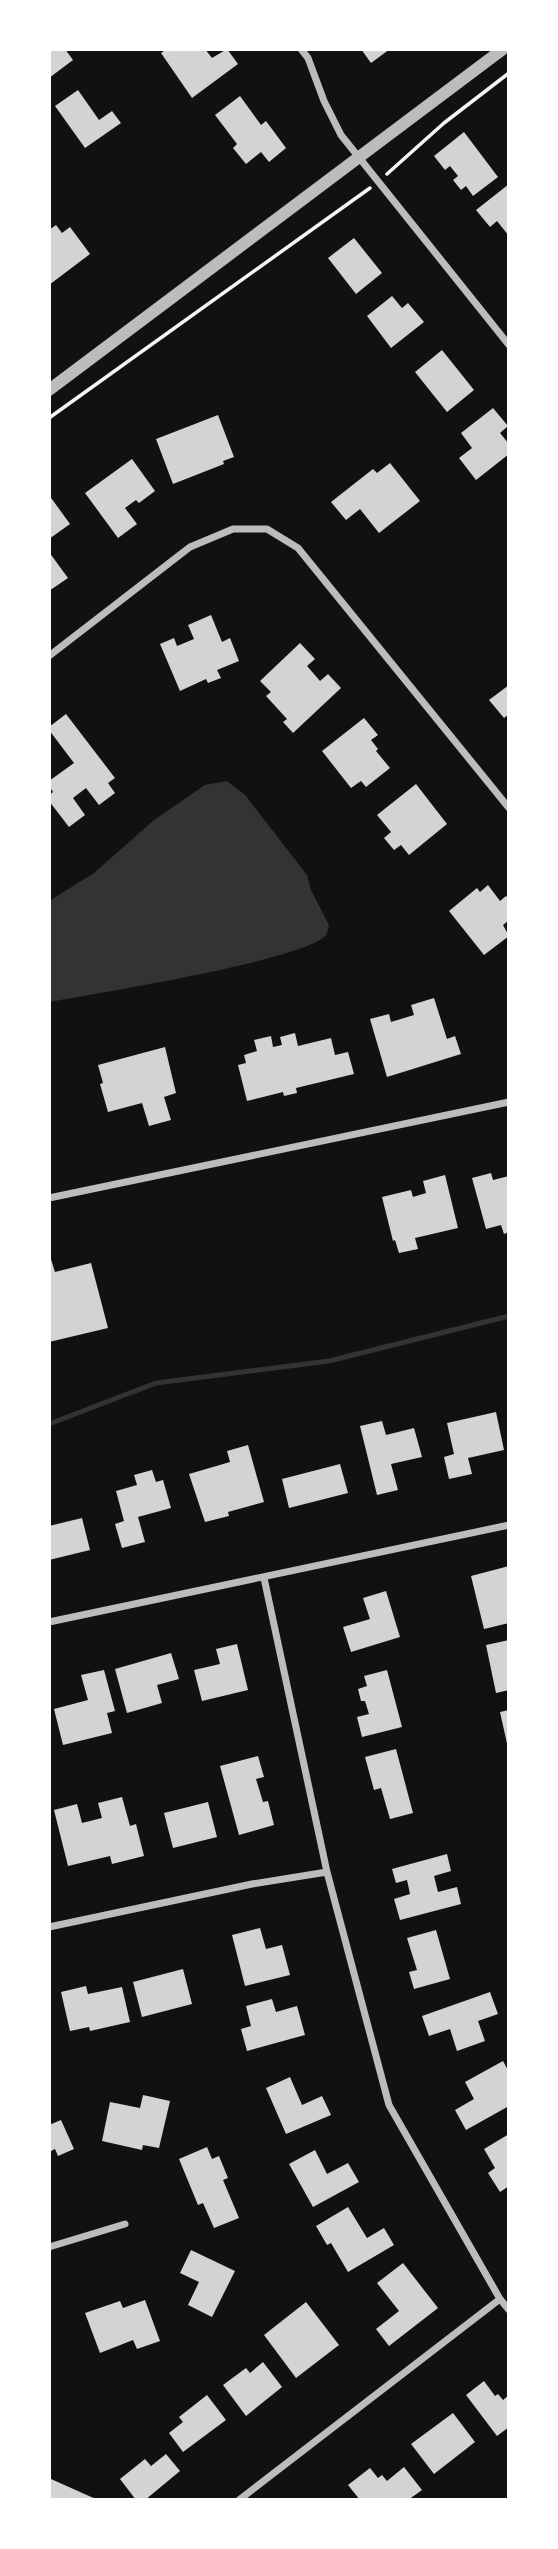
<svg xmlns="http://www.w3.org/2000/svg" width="558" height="2549" font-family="'Noto Sans',sans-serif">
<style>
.water{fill:#333}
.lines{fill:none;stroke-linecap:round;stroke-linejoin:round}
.stream{stroke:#333;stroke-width:5}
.building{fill:#d3d3d3}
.path{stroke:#f5f5f5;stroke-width:3.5}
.minor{stroke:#bcbcbc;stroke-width:7}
.tertiary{stroke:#bcbcbc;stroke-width:12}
</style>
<rect width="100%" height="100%" fill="#111"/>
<path class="water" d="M227 781 245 795 307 875 311 890 329 925C329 926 327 934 326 935 306 960 92 994 49 1002V901L94 873 154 820 205 785Z"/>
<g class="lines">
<path class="stream" d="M49 1424 156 1383 329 1361 509 1316"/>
</g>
<path class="building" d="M49 49H65L73 60 49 78Z
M167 49H205L212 58 227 49 238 64 192 98 161 53Z
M361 49H390L371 63Z
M78 90 99 120 112 111 121 123 85 148 55 106Z
M240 96 261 125 266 121 286 148 269 162 261 152 246 164 233 148 237 144 215 115Z
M464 132 498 177 473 196 466 186 461 190 453 180 458 176 450 166 445 170 434 156Z
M509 184V236L497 221 490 227 476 210Z
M56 225 62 233 70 227 90 254 49 285V230Z
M354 238 382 273 356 294 328 258Z
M392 296 402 308 408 303 424 322 391 348 367 316Z
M442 350 474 390 447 412 415 372Z
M493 408 508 426 500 433 509 444V454L476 480 459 458 472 448 461 433Z
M218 415 234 457 223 461 224 464 173 484 156 439Z
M132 459 155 491 139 503 136 500 125 508 137 524 118 538 85 493Z
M390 463 420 501 379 533 360 509 346 520 331 502 373 469 377 473Z
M49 495 70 524 49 539Z
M49 552 68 578 49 591Z
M211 615 222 642 230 638 239 661 217 670 221 678 208 683 206 679 180 691 160 644 174 638 177 646 194 639 188 625Z
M300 643 315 659 307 666 320 681 328 674 341 688 293 733 283 722 287 719 266 696 271 692 260 681Z
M509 685V714L504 718 489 700Z
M66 714 115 778 108 783 115 793 99 805 86 788 73 798 85 815 69 827 49 801V795L53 792 49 786V781L74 763 49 730V727Z
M364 718 378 735 371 740 378 749 376 751 390 768 366 787 361 781 351 788 322 751Z
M416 784 447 824 409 855 401 845 394 850 384 838 391 832 377 815Z
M488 885 500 901 506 896 509 899V920L503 925 509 936 484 955 449 911 477 888 480 892Z
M434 998 447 1039 455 1036 461 1054 387 1077 370 1019 389 1014 391 1022 414 1015 411 1005Z
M295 1033 298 1046 331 1038 335 1055 348 1052 354 1074 296 1088 297 1093 284 1096 283 1092 247 1101 238 1065 246 1063 244 1055 257 1051 254 1040 271 1036 273 1047 282 1045 280 1037Z
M165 1047 176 1093 164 1097 171 1120 149 1126 142 1103 108 1112 100 1084 103 1083 98 1065Z
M491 1173 493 1180 509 1176V1232L504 1234 501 1225 486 1229 472 1178Z
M445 1175 458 1228 415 1238 418 1249 399 1253 395 1240 393 1241 382 1197 411 1190 413 1197 426 1193 423 1181Z
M49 1253 55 1272 91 1263 108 1328 49 1342Z
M496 1412 504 1450 468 1458 472 1474 449 1479 444 1457 454 1454 447 1423Z
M382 1421 386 1435 414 1428 422 1457 391 1464 398 1490 377 1495 360 1426Z
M248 1445 264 1502 228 1512 229 1516 205 1522 189 1474 230 1462 227 1451Z
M340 1464 348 1493 289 1508 282 1479Z
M152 1470 156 1482 163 1480 171 1508 138 1517 145 1542 122 1548 115 1524 124 1521 116 1491 137 1485 134 1475Z
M82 1518 90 1550 49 1560V1526Z
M509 1566V1623L484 1629 471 1576Z
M386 1591 400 1637 351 1652 343 1627 370 1619 363 1598Z
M509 1640V1690L496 1693 486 1645Z
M237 1644 248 1690 202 1701 194 1670 220 1664 216 1649Z
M171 1653 179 1679 157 1685 162 1703 127 1713 115 1669Z
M104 1670 115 1711 107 1713 112 1733 63 1745 54 1709 88 1700 81 1675Z
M387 1670 402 1727 362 1737 357 1717 369 1714 365 1701H361L358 1689 367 1686 364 1676Z
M509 1710V1748H508L500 1712Z
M396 1749 413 1813 390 1819 381 1788 374 1790 365 1757Z
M258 1756 264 1777 256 1779 263 1802 268 1801 274 1825 239 1835 220 1766Z
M122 1797 130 1826 136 1824 144 1856 112 1864 110 1856 68 1866 54 1810 77 1804 82 1823 102 1818 98 1803Z
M208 1802 217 1837 173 1848 164 1813Z
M447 1854 451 1871 434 1876 438 1892 457 1887 461 1904 400 1920 394 1899 410 1894 407 1880 396 1883 392 1869Z
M260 1928 266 1949 282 1945 290 1975 245 1986 232 1935Z
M436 1930 450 1979 414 1989 409 1972 417 1970 407 1938Z
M183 1969 192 2004 142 2017 133 1982Z
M86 1986 88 1994 122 1987 130 2022 90 2031 89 2027 70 2031 61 1992Z
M490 1992 498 2014 478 2021 485 2041 457 2051 450 2029 429 2036 422 2016Z
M272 1999 276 2012 297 2006 305 2035 247 2051 241 2029 251 2026 246 2006Z
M503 2061 509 2072V2106L466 2130 455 2110 474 2099 465 2082Z
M290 2077 302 2105 322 2096 331 2115 286 2134 266 2088Z
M143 2095 170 2101 159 2148 143 2145 142 2150 102 2141 110 2102 140 2108Z
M61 2120 74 2149 58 2156 55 2149 49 2152V2125Z
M509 2134V2186L500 2192 488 2173 495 2168 484 2149Z
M207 2147 212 2159 219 2156 228 2178 223 2180 239 2218 214 2228 203 2203 198 2205 179 2159Z
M315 2150 327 2174 348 2163 359 2182 313 2207 289 2164Z
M348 2207 367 2238 384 2228 394 2245 348 2272 331 2243 327 2245 316 2226Z
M191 2250 235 2271 212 2317 188 2305 199 2282 180 2273Z
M403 2263 438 2308 389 2346 376 2329 399 2311 377 2283Z
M145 2300 160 2341 137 2349 133 2340 100 2353 85 2313 120 2301 123 2308Z
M306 2302 339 2345 296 2378 264 2335Z
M263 2362 282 2387 246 2416 223 2385 246 2368 250 2373Z
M484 2381 495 2396 498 2394 503 2400 509 2395V2427L497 2436 466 2395Z
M207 2395 226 2420 183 2452 169 2433 183 2422 179 2417Z
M453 2413 475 2442 434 2474 411 2444Z
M166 2454 180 2471 145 2500H136L120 2479 145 2459 151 2466Z
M404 2467 422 2490 408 2500H360L348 2485 370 2468 378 2478 382 2475 387 2481Z
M51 2479 98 2500H49V2485Z"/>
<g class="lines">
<path class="path" d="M387 174 444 123 509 73
M49 418 370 188"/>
<path class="minor" d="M301 49 308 58 324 101 341 135 509 345
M49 656 190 547 233 529H267L298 548 509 808
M49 1198 509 1102
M264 1578 327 1872 389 2105 500 2299 509 2310
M49 1622 509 1525
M49 1927 252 1884 327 1872
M49 2247 125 2224
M239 2500 500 2299"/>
<path class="tertiary" d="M49 390 503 49"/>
</g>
<rect width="558" height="2549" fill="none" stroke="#ffffff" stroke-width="102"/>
</svg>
